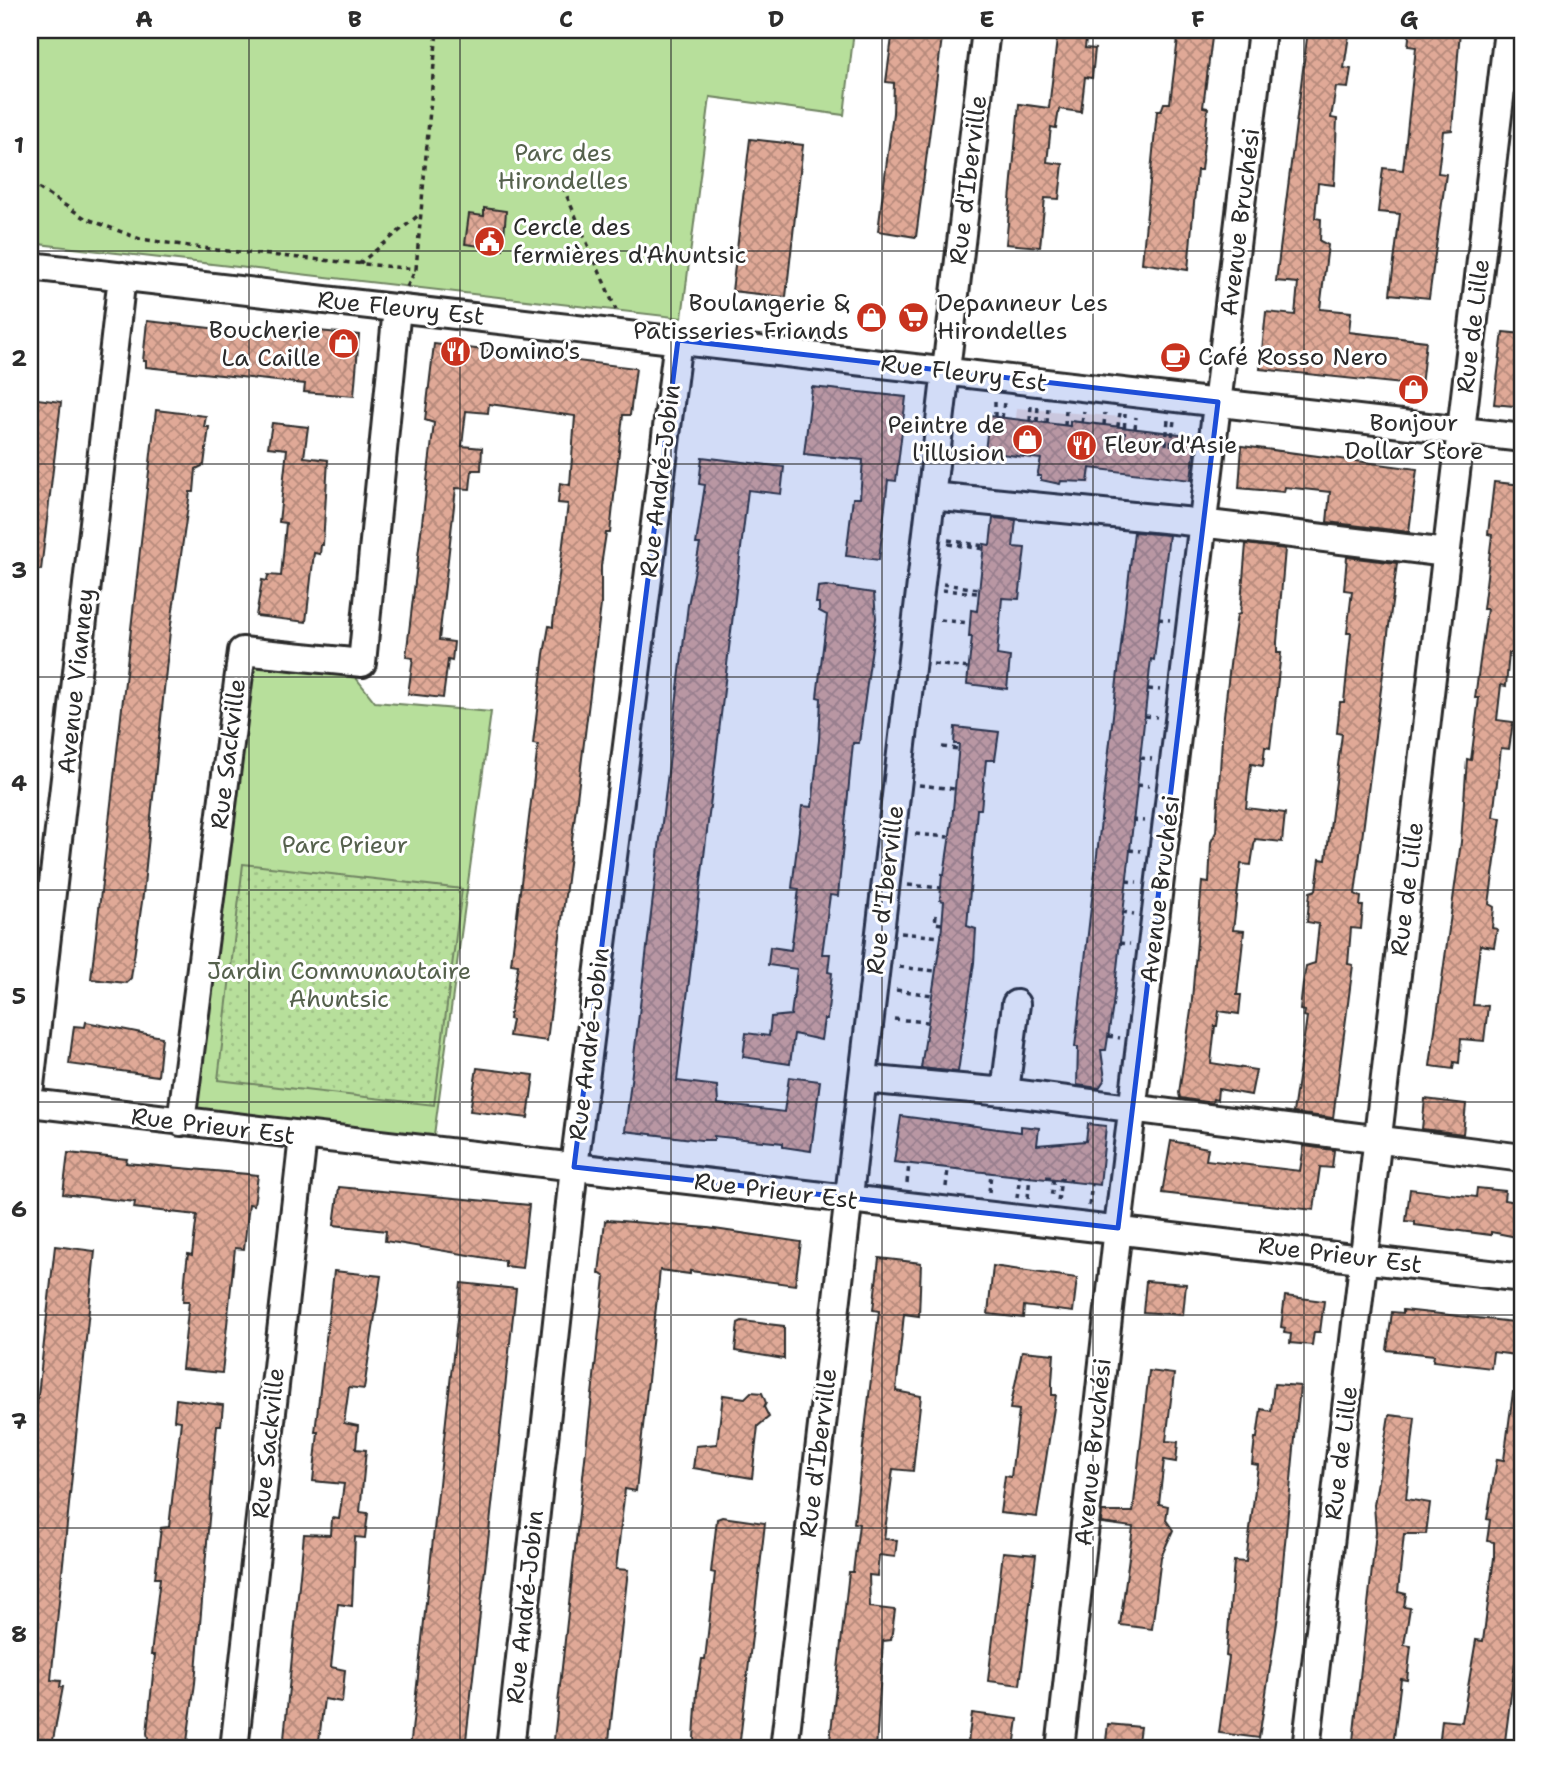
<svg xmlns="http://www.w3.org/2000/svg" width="1553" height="1779" font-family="'Shantell Sans',sans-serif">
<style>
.built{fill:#f6e5e0}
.park{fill:#b7df9b;stroke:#718563;stroke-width:2}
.garden{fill:url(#garden-dots);stroke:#718563;stroke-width:2}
.building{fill:url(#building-cross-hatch);stroke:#2b2b2b;stroke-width:2}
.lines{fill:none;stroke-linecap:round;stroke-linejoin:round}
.minor-casing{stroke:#2b2b2b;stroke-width:32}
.path{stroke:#2b2b2b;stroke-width:3.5;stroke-dasharray:5 5;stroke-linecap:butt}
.minor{stroke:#fff;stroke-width:26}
.marked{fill:#1d4ed8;fill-opacity:0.2;stroke:#1d4ed8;stroke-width:5;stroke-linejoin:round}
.grid{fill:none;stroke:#2b2b2b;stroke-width:2;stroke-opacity:0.55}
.labels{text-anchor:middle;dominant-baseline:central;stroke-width:6;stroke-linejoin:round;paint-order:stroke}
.park-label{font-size:24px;fill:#55614d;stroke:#fff}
.street-label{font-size:24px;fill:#2b2b2b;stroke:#fff}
.poi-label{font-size:24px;fill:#2b2b2b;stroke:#fff;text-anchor:start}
.neatline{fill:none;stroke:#2b2b2b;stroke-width:2.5}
.grid-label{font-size:23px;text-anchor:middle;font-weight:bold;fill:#2b2b2b}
</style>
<defs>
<pattern id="garden-dots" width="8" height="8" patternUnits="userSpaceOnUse" patternTransform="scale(1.75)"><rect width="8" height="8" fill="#b7df9b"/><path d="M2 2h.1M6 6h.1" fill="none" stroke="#9ec086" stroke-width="1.8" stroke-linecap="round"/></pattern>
<pattern id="building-cross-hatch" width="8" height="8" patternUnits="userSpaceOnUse" patternTransform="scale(1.75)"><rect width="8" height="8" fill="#e0a997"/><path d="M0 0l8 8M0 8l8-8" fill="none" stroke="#b68a7b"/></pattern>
</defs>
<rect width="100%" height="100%" fill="#fff"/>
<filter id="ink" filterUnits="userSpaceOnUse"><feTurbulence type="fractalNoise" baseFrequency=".0143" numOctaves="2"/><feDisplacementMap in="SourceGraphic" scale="14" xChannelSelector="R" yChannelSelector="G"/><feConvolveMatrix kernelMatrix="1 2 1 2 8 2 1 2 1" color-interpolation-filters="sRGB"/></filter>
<g filter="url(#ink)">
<path class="built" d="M1017 408 1121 417 1117 472 1092 470 1090 484 1061 481 1069 426 1043 423 1040 461 1012 457Z"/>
<path class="park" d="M30 30H854L844 115 710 97 682 318 30 243Z
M242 651 352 673 375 702 491 712 432 1150 181 1122Z"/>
<path class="garden" d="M243 864 462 889 434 1105 218 1080Z"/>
<path class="building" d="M893 30H943L916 237 878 231 893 113 894 83 886 82Z
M1058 30H1087L1085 48 1095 49 1092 78 1085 77 1081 112 1059 109 1056 128 1051 127 1047 162 1063 164 1059 199 1045 198 1040 247 1006 244 1019 104 1049 108Z
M1179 30H1213L1203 107 1208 108 1201 170H1197L1188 270 1142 263 1157 111H1161L1164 103H1170Z
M1308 30H1344V34L1349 35 1344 68 1351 69 1348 88 1336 87 1331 118 1337 119 1334 185 1318 183 1315 218 1321 219 1320 241 1328 245 1320 309 1351 312 1349 332 1426 341 1421 386 1260 369 1266 312 1295 315 1298 283 1276 281Z
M1410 30H1460L1452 130 1443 131 1438 173 1446 174 1429 298 1390 294 1400 214 1378 212 1383 168 1403 170 1416 47 1408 46Z
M750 139 803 145 786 297 732 291Z
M484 208 506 211 503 249 465 244 469 214 484 216Z
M147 321 308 339 309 330 359 335 354 396 304 392 305 384 146 367V361H143Z
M1503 332 1523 334V407L1494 404Z
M434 344 636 368 630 415H623L610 533H606L601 566V605L547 1041 509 1036 512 1020 509 1019 518 965 511 964 538 745 533 744 544 654 549 626 553 627V623L568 504 558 503 560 483 570 485 575 416 489 404 488 413 466 411 462 446 482 448 481 470H472L470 489 456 488 439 640 454 642 452 661 448 660 443 698 408 694 413 658 406 657 434 423 425 420Z
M812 387 906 397 896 481 888 480 879 560 846 556 853 498H860L863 460 804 454Z
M30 398 61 402 41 570 30 569Z
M156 410 206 416 204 427H209L204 465 196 469 194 492H190L170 631 143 895 131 978 126 983 91 979Z
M989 416 1070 426V421L1196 436 1191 480 1090 468 1088 482 1061 481 1060 484 1041 480V476H1037L1041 459 985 452Z
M272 423 308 427 304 457 328 460 323 545H321L320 554 314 553 306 622 256 616 262 580 267 581 268 575 281 576 286 523 279 522 287 449 268 447Z
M1242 446 1417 469 1409 532 1327 522 1330 492 1285 487 1284 492 1239 488Z
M702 457 784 467 781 494 748 490 677 1081 717 1086 718 1104 784 1112 789 1077 820 1081 811 1151 783 1147V1143L714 1136V1140H701L625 1131 688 605 700 544H696L705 485 699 484Z
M1494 482 1523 485V654L1509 653 1506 686 1501 685 1497 720 1513 722 1509 749 1501 748 1493 817 1501 818 1489 904 1494 907 1492 928 1497 929 1494 947 1480 945 1473 1005 1488 1006 1484 1041 1461 1039 1459 1063 1454 1062 1453 1069 1430 1066 1461 842 1467 759 1471 760 1479 698H1475L1487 609H1483L1492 535 1488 534Z
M993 518 1016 520 1013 547 1025 548 1019 599 1002 598 997 655 1010 657 1007 689 967 684 972 637H969L971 610 977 611 984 544 990 545Z
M1134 532 1169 535 1154 660 1151 659 1113 1005 1106 1050H1101L1105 1079 1099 1088 1077 1085 1078 1047H1075Z
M1246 544 1285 549 1277 642V653H1281L1270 748 1265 747 1263 766 1251 764 1246 808 1285 813 1282 842 1255 839 1251 865 1241 864 1233 930 1244 931 1237 995H1241L1239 1014 1219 1011 1217 1026H1215L1211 1063 1256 1070 1251 1095 1218 1089 1217 1100 1213 1099 1212 1103 1180 1098 1179 1093 1191 1011 1202 882 1209 883 1211 842 1216 832 1223 724 1232 648 1237 615 1240 614Z
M1347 557 1397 563 1355 894 1361 897 1360 906H1363L1361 929 1351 928 1348 964 1353 965 1333 1118 1293 1113 1307 1017 1304 1016 1305 1011 1300 1010 1303 984 1306 966 1315 963 1319 924 1307 922 1310 892 1316 890 1320 859 1326 860 1342 734 1337 733 1340 702H1344L1351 633H1347L1352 591 1344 590Z
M826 586 874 593 876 618 859 743H853L838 896 830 895 822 954H830L828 972 832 973 827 1019H824L821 1040 794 1034 790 1064 743 1057 746 1033 769 1036 771 1017 791 1015 797 969 768 965 770 947 791 950 799 889 792 888 802 806 812 807 819 740 821 698 817 697 827 615 819 611V603H816L818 587Z
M955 727 999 732 995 760H986L981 809H977L967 926 976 929 974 963 958 1072 921 1068 941 937 944 901 940 900 942 874 944 875 952 821 959 744H954Z
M86 1022 162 1037 158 1076 69 1064 74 1026 85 1027Z
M477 1068 534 1075 528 1118 470 1111Z
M1425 1099 1466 1104 1463 1134 1422 1129Z
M901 1116 1021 1132V1126L1039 1128 1037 1145 1086 1141 1088 1124 1106 1126 1100 1185 894 1162Z
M1171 1141 1208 1148 1206 1160 1300 1171 1304 1146 1334 1150 1332 1168 1320 1167 1314 1210 1162 1193Z
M68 1153 127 1159 126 1163 258 1175 254 1205 249 1204 244 1249 235 1248 222 1373 182 1369 189 1301H183L186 1269 188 1254 192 1255 197 1215 134 1208 135 1202 63 1194Z
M339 1187 529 1205 522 1268 505 1266V1261L385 1241 386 1231 334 1225Z
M1477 1188 1505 1191 1504 1200 1523 1203V1235L1518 1234 1517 1237 1491 1232V1235L1415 1225V1222L1406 1221 1410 1189 1476 1197Z
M608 1220 708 1228 801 1242 795 1285 690 1271V1274L660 1270 636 1491 625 1489 616 1569 628 1570 608 1749H553L605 1277 599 1273 605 1221Z
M55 1246 95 1251 51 1680 61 1681 60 1687H63L53 1740 30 1737V1465Z
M879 1258 921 1263 919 1316 904 1314 896 1391 921 1396 918 1423 913 1471 893 1469 884 1539 897 1540 895 1557 879 1555 877 1576 869 1575 870 1607 895 1610 891 1640 883 1641 876 1749H829L849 1572H853L859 1524 854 1523 879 1311 873 1310Z
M993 1266 1077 1278 1073 1312 1024 1306 1023 1318 988 1314Z
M334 1271 381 1276 364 1389 349 1387 344 1423 358 1426 356 1449 366 1450 360 1512 368 1513 365 1538 355 1537 352 1606 338 1604 331 1667 345 1670 342 1702 324 1699 318 1749H283L304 1534 331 1535 332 1518 339 1519 344 1484 313 1481 318 1432H315Z
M1146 1281 1186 1284 1183 1315 1143 1312Z
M461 1283 516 1289 514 1307 465 1749H410Z
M1285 1296 1324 1301 1320 1332H1314L1312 1345 1290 1343 1291 1334 1284 1333 1285 1328 1281 1327Z
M1403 1310 1523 1323V1356L1493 1352 1491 1368 1433 1361 1434 1355 1387 1350 1392 1312 1403 1313Z
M742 1321 784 1326V1359L735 1351 738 1323Z
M1022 1351 1054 1354 1052 1383V1395H1056L1037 1517 1000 1513 1005 1476 1011 1477 1019 1410 1010 1409Z
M1149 1371 1174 1374 1166 1441 1178 1442 1176 1462 1164 1460 1159 1504 1168 1506 1166 1520 1173 1530 1161 1557 1152 1629 1120 1625 1133 1527 1101 1523 1102 1512H1133Z
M1274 1384 1300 1386 1278 1616 1259 1738 1219 1733 1229 1657 1226 1656 1234 1561 1246 1562 1258 1465 1252 1464 1255 1438H1257L1261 1409 1271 1411Z
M751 1392 762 1393 766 1403 764 1407 769 1417 758 1426 752 1478 693 1468 696 1446 717 1444 723 1395 745 1398Z
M1513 1392 1523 1393V1600L1504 1749 1439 1748 1442 1720 1462 1722 1476 1640 1483 1641 1494 1558V1542L1487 1541 1490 1520 1487 1519 1497 1459 1504 1460Z
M176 1399 223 1405 221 1425H217L195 1683 186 1749H150L147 1733 155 1655H151L160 1578H155L161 1528 169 1527 181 1421 174 1420Z
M1389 1415 1415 1418 1406 1499 1430 1503 1426 1534H1404L1398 1592 1406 1594 1404 1607 1410 1608 1404 1645 1411 1646 1407 1680 1401 1679 1393 1746 1353 1741 1376 1532 1374 1505Z
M722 1517 765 1523 739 1749 695 1743 694 1738 697 1691 702 1659H705L715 1573 711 1572 717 1519Z
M1003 1552 1036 1555 1020 1685 988 1681Z
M972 1713 1018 1719 1014 1748 968 1742Z
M1108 1724 1140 1727 1137 1749H1105Z"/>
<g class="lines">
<defs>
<path id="minor" d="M30 266 1523 438
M931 496 1184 521 1447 553
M863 1079 1005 1092 1523 1158
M30 1086 122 276
M1005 1092 1016 1004
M30 1103 1523 1278
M181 1122 242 651 362 663 397 308
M234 1749 303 1137
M510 1749 574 1167 678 340
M784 1749 986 30
M1060 1749 1118 1228 1262 30
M1306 1749 1508 30"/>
</defs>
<use href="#minor" class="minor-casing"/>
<path class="path" d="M30 183 85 218 140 239 217 250 416 269
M563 187 616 310
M359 264 420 214
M407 287 416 269 437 30
M995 417V401
M1002 418 1004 402
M1030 421 1031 406
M1037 422 1038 406
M1047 423 1048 408
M1082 423 1084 411
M1065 425 1066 410
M1104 425 1105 413
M1135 429 1136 417
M1116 437 1120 413
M1124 437 1125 414
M1166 445 1168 419
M1171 446 1174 420
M948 540 984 546
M948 544 984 549
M943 584 979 589
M942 590 978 593
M1158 619 1170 620
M940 620 970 623
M933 664 969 668
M1148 689 1160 690
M1145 716 1157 717
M942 747 959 749
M1140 758 1152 759
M919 785 955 789
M1137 785 1149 786
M1132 820 1144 821
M915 834 948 837
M1129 850 1141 851
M1126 881 1137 882
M908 885 941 888
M1122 912 1134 914
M936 915 935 923 942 924
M901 933 941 937
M1119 943 1130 944
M899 967 935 971
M896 990 932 995
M894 1019 927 1022
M1108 1036 1120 1038
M1046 1177 1054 1178 1051 1198
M907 1183 909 1164
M946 1187 948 1169
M989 1192 991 1173
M1017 1198 1020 1175
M1028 1198 1030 1175
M1058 1201 1061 1179 1072 1181
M1089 1206 1092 1184"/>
<use href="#minor" class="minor"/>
</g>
</g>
<path class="marked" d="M678 340 1218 402 1118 1228 574 1167Z"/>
<path class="grid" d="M249 30V1749M460 30V1749M671 30V1749M882 30V1749M1093 30V1749M1304 30V1749M30 251H1523M30 464H1523M30 677H1523M30 890H1523M30 1102H1523M30 1315H1523M30 1528H1523"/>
<defs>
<symbol id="civic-disc" viewBox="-11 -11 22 22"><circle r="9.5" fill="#c8321e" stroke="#fff"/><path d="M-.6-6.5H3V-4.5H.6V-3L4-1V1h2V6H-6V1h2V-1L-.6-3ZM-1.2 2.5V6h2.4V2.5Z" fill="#fff"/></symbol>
<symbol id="shop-disc" viewBox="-11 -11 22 22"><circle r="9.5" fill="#c8321e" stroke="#fff"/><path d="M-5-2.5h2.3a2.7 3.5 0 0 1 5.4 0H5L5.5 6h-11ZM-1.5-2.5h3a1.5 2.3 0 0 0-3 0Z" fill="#fff"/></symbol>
<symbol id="supermarket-disc" viewBox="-11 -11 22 22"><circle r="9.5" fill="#c8321e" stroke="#fff"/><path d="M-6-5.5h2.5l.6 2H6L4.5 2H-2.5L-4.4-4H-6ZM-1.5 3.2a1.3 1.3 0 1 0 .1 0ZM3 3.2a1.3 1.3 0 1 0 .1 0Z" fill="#fff"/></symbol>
<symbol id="restaurant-disc" viewBox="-11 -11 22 22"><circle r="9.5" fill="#c8321e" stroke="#fff"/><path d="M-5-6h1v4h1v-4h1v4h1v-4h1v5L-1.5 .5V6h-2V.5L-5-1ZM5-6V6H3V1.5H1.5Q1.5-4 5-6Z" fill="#fff"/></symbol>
<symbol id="cafe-disc" viewBox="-11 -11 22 22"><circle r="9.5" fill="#c8321e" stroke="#fff"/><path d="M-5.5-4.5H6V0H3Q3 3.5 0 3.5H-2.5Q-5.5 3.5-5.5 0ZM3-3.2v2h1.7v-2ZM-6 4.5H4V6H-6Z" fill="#fff"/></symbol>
</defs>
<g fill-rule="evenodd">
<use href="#civic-disc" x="472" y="224" width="35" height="35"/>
<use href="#shop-disc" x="854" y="300" width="35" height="35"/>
<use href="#supermarket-disc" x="896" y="300" width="35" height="35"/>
<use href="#shop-disc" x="326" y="326" width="35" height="35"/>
<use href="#restaurant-disc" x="438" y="334" width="35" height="35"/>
<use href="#cafe-disc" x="1158" y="340" width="35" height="35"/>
<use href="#shop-disc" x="1396" y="372" width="35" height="35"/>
<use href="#shop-disc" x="1010" y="422" width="35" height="35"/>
<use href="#restaurant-disc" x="1064" y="428" width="35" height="35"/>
</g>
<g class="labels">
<g class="park-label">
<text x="563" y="153">Parc des<tspan x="563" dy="28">Hirondelles</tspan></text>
<text x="345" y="845">Parc Prieur</text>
<text x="339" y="971">Jardin Communautaire<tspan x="339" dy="28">Ahuntsic</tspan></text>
</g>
<g class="street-label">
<text transform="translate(968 180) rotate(-83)">Rue d'Iberville</text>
<text transform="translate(1240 222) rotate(-83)">Avenue Bruchési</text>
<text transform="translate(401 308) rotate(6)">Rue Fleury Est</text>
<text transform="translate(1473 326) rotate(-83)">Rue de Lille</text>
<text transform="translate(964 373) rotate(7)">Rue Fleury Est</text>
<text transform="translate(660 481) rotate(-83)">Rue André-Jobin</text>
<text transform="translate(76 681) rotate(-84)">Avenue Vianney</text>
<text transform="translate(228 754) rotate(-83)">Rue Sackville</text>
<text transform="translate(1160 889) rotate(-83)">Avenue Bruchési</text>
<text transform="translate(1407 889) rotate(-83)">Rue de Lille</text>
<text transform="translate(885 890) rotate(-83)">Rue d'Iberville</text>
<text transform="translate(589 1044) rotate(-83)">Rue André-Jobin</text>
<text transform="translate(213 1126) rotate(7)">Rue Prieur Est</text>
<text transform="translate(776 1191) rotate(7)">Rue Prieur Est</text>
<text transform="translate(1340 1255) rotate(7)">Rue Prieur Est</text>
<text transform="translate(268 1443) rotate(-84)">Rue Sackville</text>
<text transform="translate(1093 1452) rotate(-84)">Avenue Bruchési</text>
<text transform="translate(818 1453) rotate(-83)">Rue d'Iberville</text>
<text transform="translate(1341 1453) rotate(-83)">Rue de Lille</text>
<text transform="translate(525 1607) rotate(-84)">Rue André-Jobin</text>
</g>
<g class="poi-label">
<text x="513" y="227">Cercle des<tspan x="513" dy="28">fermières d'Ahuntsic</tspan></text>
<text x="849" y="303" text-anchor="end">Boulangerie &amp;<tspan x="849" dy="28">Patisseries Friands</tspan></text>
<text x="937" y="303">Depanneur Les<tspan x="937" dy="28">Hirondelles</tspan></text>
<text x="321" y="330" text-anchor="end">Boucherie<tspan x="321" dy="28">La Caille</tspan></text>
<text x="479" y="351">Domino's</text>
<text x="1198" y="357">Café Rosso Nero</text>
<text x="1414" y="423" text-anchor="middle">Bonjour<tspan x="1414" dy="28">Dollar Store</tspan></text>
<text x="1005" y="425" text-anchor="end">Peintre de<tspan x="1005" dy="28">l'illusion</tspan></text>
<text x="1104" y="445">Fleur d'Asie</text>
</g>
</g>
<rect width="1553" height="1779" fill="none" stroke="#fff" stroke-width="77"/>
<rect x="38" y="38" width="1476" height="1702" class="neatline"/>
<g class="grid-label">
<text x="144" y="27">A</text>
<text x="355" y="27">B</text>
<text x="566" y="27">C</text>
<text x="776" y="27">D</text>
<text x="987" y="27">E</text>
<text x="1198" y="27">F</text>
<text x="1409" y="27">G</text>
<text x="19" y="153">1</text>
<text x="19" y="366">2</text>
<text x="19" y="578">3</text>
<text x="19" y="791">4</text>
<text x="19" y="1004">5</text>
<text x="19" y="1217">6</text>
<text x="19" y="1429">7</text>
<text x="19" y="1642">8</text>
</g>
</svg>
